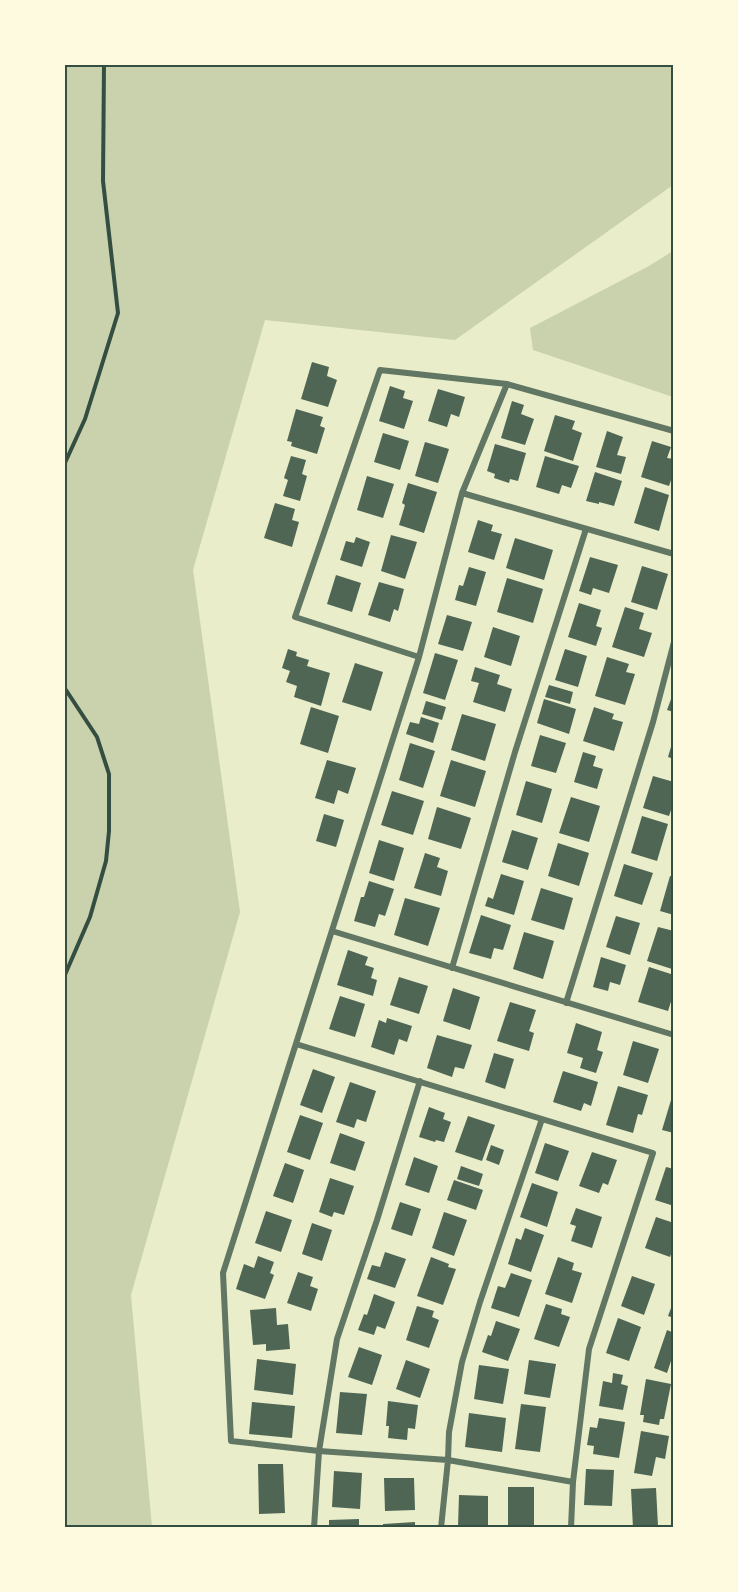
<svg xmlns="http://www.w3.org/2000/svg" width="738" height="1592" font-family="Raleway,sans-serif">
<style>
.green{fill:#cad2ad}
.building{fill:#4f6655}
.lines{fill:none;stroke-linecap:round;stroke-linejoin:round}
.path{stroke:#344e41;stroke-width:4}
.minor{stroke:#617663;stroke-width:6}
.neatline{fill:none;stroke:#344e41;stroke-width:2}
</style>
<rect width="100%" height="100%" fill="#e9edc9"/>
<path class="green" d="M64 65H673V185L455 340 265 320 193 570 240 912 131 1295 152 1527H65Z
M673 251V397L533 350 530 328 649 266Z"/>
<path class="building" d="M312 362 329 367 327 376 337 380 328 407 301 399Z
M390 386 405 391 403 398 413 401 404 429 379 421Z
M438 389 465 397 459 417 451 414 447 427 428 421Z
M512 401 524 405 521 414 534 419 525 445 501 438Z
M296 409 323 417 320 426 325 428 317 454 291 446 292 442 287 441Z
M555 415 575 421 572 429 582 433 573 461 544 451Z
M607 431 623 437 617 455 626 457 621 474 596 467Z
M383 433 409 441 400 470 374 462Z
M652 441 671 447 667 458 674 459V471L669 486 641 477Z
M425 442 449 449 438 483 415 476Z
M495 444 526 453 518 481 510 479 509 483 494 478 495 474 487 471Z
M291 456 306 460 302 474 307 476 300 501 283 496 288 480 284 478Z
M545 456 579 466 571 488 562 485 559 494 536 487Z
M595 472 622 481 614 506 599 502V504L586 501Z
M367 476 394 484 383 518 357 510Z
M408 483 437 492 424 533 399 525 405 505 402 503Z
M645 487 669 495 659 531 634 523Z
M275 503 295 509 292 520 299 522 292 547 264 538Z
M478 520 493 525 491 531 502 534 494 560 468 552Z
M391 535 417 542 405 579 381 571Z
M356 537 370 542 362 567 340 560 346 541 354 543Z
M515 538 553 550 544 580 506 568Z
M590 557 618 565 609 593 593 588 591 595 579 591Z
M642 566 668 574 657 610 631 602Z
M469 567 486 572 476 606 455 600 459 585 463 586Z
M336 575 361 583 352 612 327 604Z
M507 578 543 589 533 623 497 612Z
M379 582 404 589 398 611 394 609 390 622 368 615Z
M579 603 601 610 596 626 602 628 596 646 568 637Z
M625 607 644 613 639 629 652 633 644 657 612 647Z
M447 615 472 622 463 651 438 644Z
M493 627 520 636 511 666 484 657Z
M288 649 297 652 296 656 309 660 307 666 330 673 321 706 294 697 297 686 286 682 290 671 282 668Z
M565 649 587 656 578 687 555 680Z
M435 653 458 660 445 700 423 693Z
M607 657 629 664 626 672 635 674 625 705 595 696Z
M355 663 383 672 371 711 342 702Z
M475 667 500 675 497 684 512 689 505 712 473 702 479 683 471 681Z
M549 685 573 692 570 704 545 697Z
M674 691V712L667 710Z
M544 699 576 709 569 734 537 723Z
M426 701 446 707 442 720 422 714Z
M311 707 339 716 328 753 300 744Z
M594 707 614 714 612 719 623 722 614 751 583 741Z
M462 714 496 724 485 761 451 750Z
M421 717 439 723 433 743 406 734 410 722 419 724Z
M540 735 566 743 556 773 531 766Z
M673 740H674V759L668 757Z
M410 743 435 751 423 788 399 780Z
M583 752 596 756 593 766 603 769 597 789 574 782Z
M327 760 356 768 348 794 338 790 334 804 315 798Z
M451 760 486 771 475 807 440 796Z
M653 776 674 782 672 796 674 801 669 816 643 808Z
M526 781 552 789 542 823 516 815Z
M392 791 424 801 413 835 381 825Z
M571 797 600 806 589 842 559 833Z
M437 807 471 818 461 849 428 839Z
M324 814 344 820 336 847 316 841Z
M642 816 668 824 657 861 631 853Z
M512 830 538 838 528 870 502 862Z
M379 840 404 848 394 881 369 873Z
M558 843 589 853 579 886 548 876Z
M425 853 440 858 437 867 448 871 441 896 414 888Z
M624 864 653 873 642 905 614 896Z
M501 874 524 881 514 915 485 906 488 897 493 899Z
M670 876 674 877V915L660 911Z
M369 881 394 889 385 916 379 914 375 927 354 921 361 897H364Z
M541 888 573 898 564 930 531 920Z
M405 898 440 908 428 946 394 935Z
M481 915 511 925 503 950 494 948 491 959 469 953Z
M616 916 640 923 630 955 606 947Z
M658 927 674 931 672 969 647 961Z
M524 932 554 941 543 979 513 969Z
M348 950 368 957 365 965 374 968 371 978 377 980 373 996 337 985Z
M601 957 626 965 620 985 610 982 608 991 593 987Z
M649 967 674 975V992L668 1011 638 1002Z
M399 977 428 986 419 1014 390 1005Z
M453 988 480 997 470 1030 443 1021Z
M340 996 365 1004 355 1037 329 1029Z
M510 1002 536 1010 529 1031 534 1033 529 1051 497 1041Z
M387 1018 412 1026 407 1042 399 1039 394 1055 371 1047 379 1020 386 1023Z
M576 1023 602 1032 597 1050 603 1052 596 1073 580 1068 583 1058 567 1053Z
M437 1035 472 1045 464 1069 455 1067 452 1077 427 1068Z
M633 1041 659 1049 648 1083 623 1075Z
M494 1053 514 1059 505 1089 485 1082Z
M313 1069 335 1077 322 1113 300 1105Z
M563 1071 598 1082 591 1106 584 1103 581 1111 553 1102Z
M350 1082 376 1091 366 1122 357 1119 354 1128 336 1122Z
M618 1086 648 1095 642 1115 638 1114 633 1133 606 1125Z
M671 1100H674V1133L662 1130Z
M429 1107 445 1113 443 1119 451 1122 444 1142 436 1140 435 1142 419 1137Z
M300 1115 323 1123 310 1160 287 1152Z
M468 1116 495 1125 482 1161 455 1152Z
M340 1133 365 1142 355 1171 330 1163Z
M545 1143 569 1151 558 1181 535 1173Z
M491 1145 504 1150 499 1165 486 1160Z
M592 1152 617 1160 608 1185 603 1183 599 1193 579 1186Z
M414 1157 438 1166 429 1193 405 1185Z
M285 1163 304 1170 293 1203 273 1196Z
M461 1166 483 1174 479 1186 457 1179Z
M666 1167 674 1169V1206L655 1200Z
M330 1178 354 1186 344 1215 334 1212 332 1217 319 1212Z
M454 1180 483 1190 476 1210 447 1200Z
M532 1183 558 1192 547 1227 520 1217Z
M400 1202 421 1209 412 1236 391 1229Z
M576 1208 602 1217 592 1248 571 1241 576 1226 570 1224Z
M266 1211 292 1220 281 1252 255 1243Z
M444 1212 467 1220 454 1256 432 1248Z
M656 1217 674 1223V1246L670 1257 645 1248Z
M312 1223 332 1230 322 1261 302 1254Z
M525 1228 544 1235 531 1272 508 1264 516 1238 521 1240Z
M385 1252 406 1259 395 1288 367 1279 372 1265 380 1267Z
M258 1256 274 1262 270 1273 274 1275 265 1299 236 1289 244 1264 254 1268Z
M431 1257 449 1264 448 1267 456 1269 443 1305 417 1296Z
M558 1257 574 1263 572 1270 582 1273 572 1303 545 1294Z
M298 1272 313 1277 310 1286 318 1289 311 1311 287 1303Z
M511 1273 532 1280 519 1317 491 1308 498 1286 505 1288Z
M632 1276 655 1284 644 1315 621 1306Z
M374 1294 395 1302 385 1329 377 1326 374 1335 358 1330 364 1314 367 1315Z
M674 1300V1318L668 1316Z
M546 1304 562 1309 561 1314 570 1317 559 1347 534 1339Z
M417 1306 434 1311 432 1317 439 1320 429 1348 406 1340Z
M276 1308 277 1325 288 1324 290 1349 266 1351V1344L253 1345 250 1310Z
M618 1318 641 1327 629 1361 606 1353Z
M496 1321 520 1329 508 1361 482 1352 488 1335 491 1336Z
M667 1330 674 1333V1362L671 1361 667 1373 654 1368Z
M359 1347 382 1355 372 1385 348 1377Z
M257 1359 296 1364 293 1395 254 1390Z
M406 1360 430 1369 420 1398 396 1389Z
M529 1360 556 1364 550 1398 524 1394Z
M479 1365 509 1369 503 1404 474 1399Z
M613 1373 623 1375 621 1384 628 1386 623 1410 599 1406 603 1381 612 1383Z
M646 1379 671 1384 664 1419H660L659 1425 643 1422 644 1415H640Z
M340 1392 367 1394 362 1435 336 1433Z
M388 1401 418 1405 415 1429 408 1428 407 1440 388 1438 389 1426H386Z
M252 1402 295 1406 292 1438 249 1434Z
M521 1404 546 1407 540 1452 515 1449Z
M469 1413 506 1418 502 1452 465 1447Z
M599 1418 625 1422 619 1458 593 1454 594 1446 587 1445 590 1427 597 1428Z
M641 1431 669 1436 665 1459 656 1457 652 1476 634 1473Z
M258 1464H283L285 1513 259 1514Z
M586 1469 614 1470 612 1506 584 1505Z
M334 1471 362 1473 360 1509 332 1507Z
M384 1478H414L415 1510 385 1511Z
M508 1487H534V1528H508Z
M656 1488 658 1526 633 1528 631 1489Z
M459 1495 488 1496V1527H458Z
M359 1519V1528H329V1520Z
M415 1522V1528H383V1524Z"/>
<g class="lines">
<path class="path" d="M64 465 85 419 118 313 103 181 104 64
M64 687 97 737 109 774V831L106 861 90 917 64 977"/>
<path class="minor" d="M462 493 507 384
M419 657 462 493 674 554
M332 931 674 1035
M452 968 515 752 586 529
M566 1003 653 722 674 642
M296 1044 653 1153 589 1349 573 1482 571 1528
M420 1081 377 1220 337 1339 319 1451 448 1460 573 1482
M314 1528 319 1451 231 1441 223 1273 419 657 295 617 380 370 507 384 674 431
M441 1528 448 1460 449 1432 462 1362 480 1302 542 1119"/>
</g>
<rect width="738" height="1592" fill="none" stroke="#fefae0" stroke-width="132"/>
<rect x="66" y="66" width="606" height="1460" class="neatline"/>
</svg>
